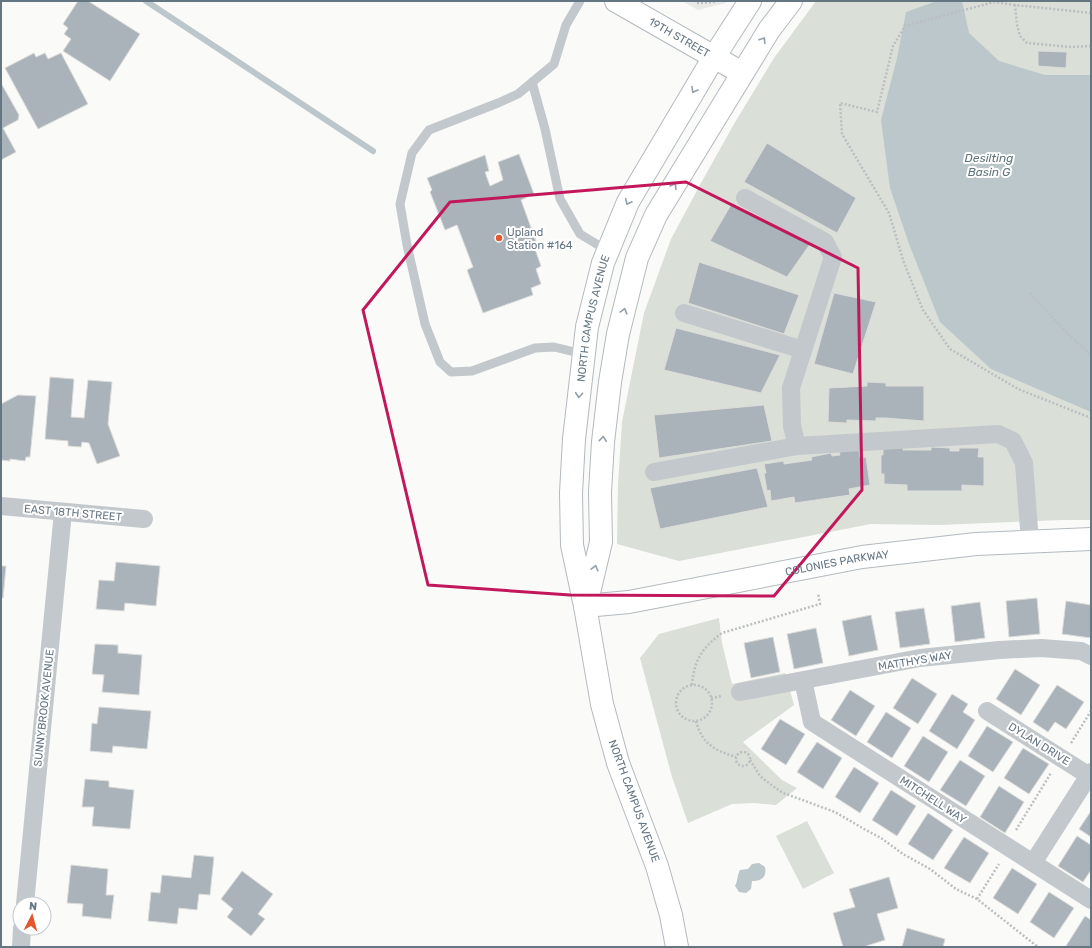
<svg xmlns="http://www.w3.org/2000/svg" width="1092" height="948" font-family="Rubik,sans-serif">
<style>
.built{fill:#e8e9e9}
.green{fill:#dadfd7}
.water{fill:#bbc7cb}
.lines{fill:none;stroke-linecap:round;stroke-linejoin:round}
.stream{stroke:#bbc7cb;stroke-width:6}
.building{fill:#aab3b9;stroke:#dcdcda}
.secondary-casing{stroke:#b3babf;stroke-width:24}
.path{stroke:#bbbfc2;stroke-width:2.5;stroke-dasharray:2 2;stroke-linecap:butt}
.lane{stroke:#c3c8cc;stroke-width:9}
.street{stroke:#c3c8cc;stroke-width:18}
.secondary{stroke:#fff;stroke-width:22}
.oneway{stroke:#939fa8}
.marked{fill:none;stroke:#c2185b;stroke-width:3;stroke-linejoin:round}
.poi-dot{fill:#e4572e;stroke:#fff;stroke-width:1.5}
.labels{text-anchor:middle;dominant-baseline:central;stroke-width:4;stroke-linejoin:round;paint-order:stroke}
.street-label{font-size:11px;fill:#657683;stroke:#fff}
.poi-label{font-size:11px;fill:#657683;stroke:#fff;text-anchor:start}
.water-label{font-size:12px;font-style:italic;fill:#60757c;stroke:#fff}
</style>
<rect width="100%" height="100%" fill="#fafaf8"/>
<path class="built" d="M682 1H728L726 3 698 10Z"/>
<path class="green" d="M816 1H1091V520H1062L939 525 871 524 679 561 617 544 618 484 622 422 644 313 671 239 701 183 734 124 774 58Z
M719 618 722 643 732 684 785 673 794 705 743 742 782 780 797 788 776 805 754 803 732 804 688 823 672 777 640 658 659 634Z
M807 821 834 873 803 889 776 836Z"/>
<path class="water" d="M937 1H962L969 33 999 61 1045 75H1091V412L991 369 940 322 909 244 890 188 881 120 897 58 906 12Z
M759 863 765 867C767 877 762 881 752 881L751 889 746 893 739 892 735 886C738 880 737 875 740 870L748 869 752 864Z"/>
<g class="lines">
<path class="stream" d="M146 1 373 151"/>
</g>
<path class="building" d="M78 1H88L140 34 110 81 63 51 71 39 64 34 68 28 63 24Z
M1038 51 1067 52 1066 68 1038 66Z
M34 53 36 57 45 53 48 59 61 53 88 104 38 129 5 68Z
M1 83 19 115 18 120 3 128 16 152 1 160Z
M767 143 856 198 837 233 744 182Z
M519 154 534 194 521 200 538 247 535 249 541 266 536 269 541 284 531 288 533 295 483 313 467 270 473 267 457 225 445 230 430 192 432 190 427 178 485 155 489 171 485 172 490 186 503 180 498 162Z
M732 203 810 244 787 277 710 241Z
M699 262 799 295 784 334 688 303Z
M834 293 876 302 853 374 814 364Z
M676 328 780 355 761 393 664 370Z
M50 377 74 379 71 417 84 418 88 380 112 382 108 424 120 456 97 464 89 443 82 442 81 447 68 446V441L45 439Z
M867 382 886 383V386H924V421L886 418H876V421L847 420V423L828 422 829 388 867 386Z
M18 395 36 396 30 457H26L25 461 10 459V461L1 460V404Z
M764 405 772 441 659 458 654 415Z
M883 447H903V450H931V447L950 448V451H959V448H979L978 457H984V486L962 485V491H907V485L884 484V474H881V455H883Z
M859 449 860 458 866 457 870 485 849 489 850 495 795 503 794 497 771 501 770 490 767 491 764 473H766L764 464 784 461V464L812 460 811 457 831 453 832 456 840 455 839 452Z
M757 468 768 507 660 529 650 488Z
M116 562 160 566 156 606 125 603 124 611 96 609 99 580 114 581Z
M1 566H6L3 598H1Z
M1037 598 1040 634 1009 637 1006 601Z
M1066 601 1091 605V638L1062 634Z
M980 602 985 638 955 642 951 606Z
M924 608 930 644 900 648 895 612Z
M871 615 878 650 849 656 842 621Z
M816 628 823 663 794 669 787 634Z
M773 637 780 672 751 678 744 643Z
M95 644 118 645V653L142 655 139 695 102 692 104 675 92 674Z
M1015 669 1040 685 1021 715 996 699Z
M912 678 937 694 918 724 893 708Z
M1057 685 1084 702 1066 729 1055 722 1048 732 1033 722Z
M850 690 875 706 856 736 831 720Z
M952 694 968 704 963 712 975 720 957 749 929 731Z
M99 707 151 711 147 749 113 746 112 753 90 751 92 723 97 724Z
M886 712 911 728 892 758 867 742Z
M780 719 805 734 786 765 761 749Z
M987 726 1013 742 993 772 968 756Z
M923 736 948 752 929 782 904 766Z
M817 742 842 758 823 789 797 772Z
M1023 748 1049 764 1029 794 1004 778Z
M960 760 985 776 966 806 940 790Z
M854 767 879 783 860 813 835 797Z
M85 779 109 781V787L134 790 130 829 92 826 94 807H82Z
M999 786 1024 802 1005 833 980 817Z
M891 790 916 806 897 836 872 820Z
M1091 811V837L1079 829Z
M928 813 953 830 933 860 908 844Z
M1077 836 1091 845V870L1083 882 1058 866Z
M964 837 989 853 970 883 944 868Z
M194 855 214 857 210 895 199 894 197 910 179 908 177 924 148 921 151 892 160 893 162 875 191 878Z
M71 865 108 869 106 895H114L111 919 82 916 83 904 67 903Z
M1012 868 1037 884 1018 914 993 898Z
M242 871 273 894 258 914 265 919 251 936 227 917 233 909 221 899Z
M889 877 898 908 877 914 885 940 866 946 867 947H843L833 913 855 907 849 889Z
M1049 892 1074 908 1054 938 1030 922Z
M1085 916 1091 920V947H1067L1066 946Z
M907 928 945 939 943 947H902Z"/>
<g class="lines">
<defs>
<g id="secondary">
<path id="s1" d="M616 1 742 73"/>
<path d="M587 601 601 542 600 492 603 442 610 382 618 334 637 258 656 215 769 30 791 1"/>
<path id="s2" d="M585 606 629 602 862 557 976 544 1091 539"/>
<path id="s3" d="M677 947 671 915 657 866 618 763 602 704 585 606 572 545 571 493 574 439 587 327 603 263 628 202 714 57 750 1"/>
</g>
</defs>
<use href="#secondary" class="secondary-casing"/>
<path class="path" d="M697 3 713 2 716 1
M1015 5 994 2 905 26 893 46 877 112 840 103 842 134 889 213 904 263 923 310 950 349 1018 389 1091 418
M1091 13 1015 5 1017 25 1020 36 1027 43 1071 47 1091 46
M1030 293 1069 335 1091 355
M692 685C694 660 702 648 722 633L820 604 818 593
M676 703a18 18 0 1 1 36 0a18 18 0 1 1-36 0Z
M711 698 722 696
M696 721C702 744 714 750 736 757
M1071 743 1091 711
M736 759a7 7 0 1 1 14 0a7 7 0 1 1-14 0Z
M750 760 760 776 774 787 783 793 797 798 835 812 864 829 881 838 903 854 930 869 956 889 977 899 1038 947
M1016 830 1051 773
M977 899 999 864"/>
<path class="lane" d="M580 1 566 25 554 64 518 94 498 103 429 130 412 153 400 204 407 245 425 324 440 362 451 372 472 371 535 348 554 347 583 354
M532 82 545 129 560 199 580 234 608 251"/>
<path class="street" d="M745 198 825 242 833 257 791 388 792 426 797 446 998 434 1013 441 1024 463 1030 542
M684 313 803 350
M654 472 797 446
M1 506 144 519
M803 680 812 722 1091 900
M740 692 920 658 999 650 1041 648 1081 651 1091 656
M987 711 1091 777
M1033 863 1091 772
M25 904 63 512
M21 947 22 928"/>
<use href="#secondary" class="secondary"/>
</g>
<defs><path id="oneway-chevron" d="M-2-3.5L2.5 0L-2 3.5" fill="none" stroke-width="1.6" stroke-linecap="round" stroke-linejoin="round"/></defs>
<g class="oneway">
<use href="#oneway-chevron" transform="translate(763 40) rotate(-58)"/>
<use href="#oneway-chevron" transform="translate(694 90) rotate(120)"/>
<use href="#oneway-chevron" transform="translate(674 186) rotate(-59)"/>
<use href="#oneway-chevron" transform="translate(628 202) rotate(116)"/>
<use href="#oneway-chevron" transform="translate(624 311) rotate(-75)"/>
<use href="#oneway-chevron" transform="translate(579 395) rotate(95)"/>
<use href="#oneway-chevron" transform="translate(603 439) rotate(-84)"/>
<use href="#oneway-chevron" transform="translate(595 568) rotate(-76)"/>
</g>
<path class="marked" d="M686 182 858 268 862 490 774 596 570 595 428 585 363 310 450 202Z"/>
<circle class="poi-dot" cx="499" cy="238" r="4"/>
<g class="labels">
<g class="street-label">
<text stroke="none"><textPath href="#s1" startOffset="73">19TH STREET</textPath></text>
<text stroke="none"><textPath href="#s3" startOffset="645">NORTH CAMPUS AVENUE</textPath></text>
<text transform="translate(73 513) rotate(5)">EAST 18TH STREET</text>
<text stroke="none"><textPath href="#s2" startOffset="256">COLONIES PARKWAY</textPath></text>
<text transform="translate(915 661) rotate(-9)">MATTHYS WAY</text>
<text transform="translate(44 708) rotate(-84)">SUNNYBROOK AVENUE</text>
<text transform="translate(1039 744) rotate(32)">DYLAN DRIVE</text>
<text transform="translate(933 800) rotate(33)">MITCHELL WAY</text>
<text transform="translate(634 801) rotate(70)">NORTH CAMPUS AVENUE</text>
</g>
<g class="poi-label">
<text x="507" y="232">Upland<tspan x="507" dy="13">Station #164</tspan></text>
</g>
<g class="water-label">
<text x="989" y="158">Desilting<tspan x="989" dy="14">Basin G</tspan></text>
</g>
</g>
<rect width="1092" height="948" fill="none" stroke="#657683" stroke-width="4"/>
<g transform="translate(32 916) rotate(6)"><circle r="19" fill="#ffffff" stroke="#c1c8cd"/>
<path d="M0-3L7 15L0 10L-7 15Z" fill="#e4572e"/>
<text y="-6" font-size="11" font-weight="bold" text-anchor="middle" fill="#657683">N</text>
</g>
</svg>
